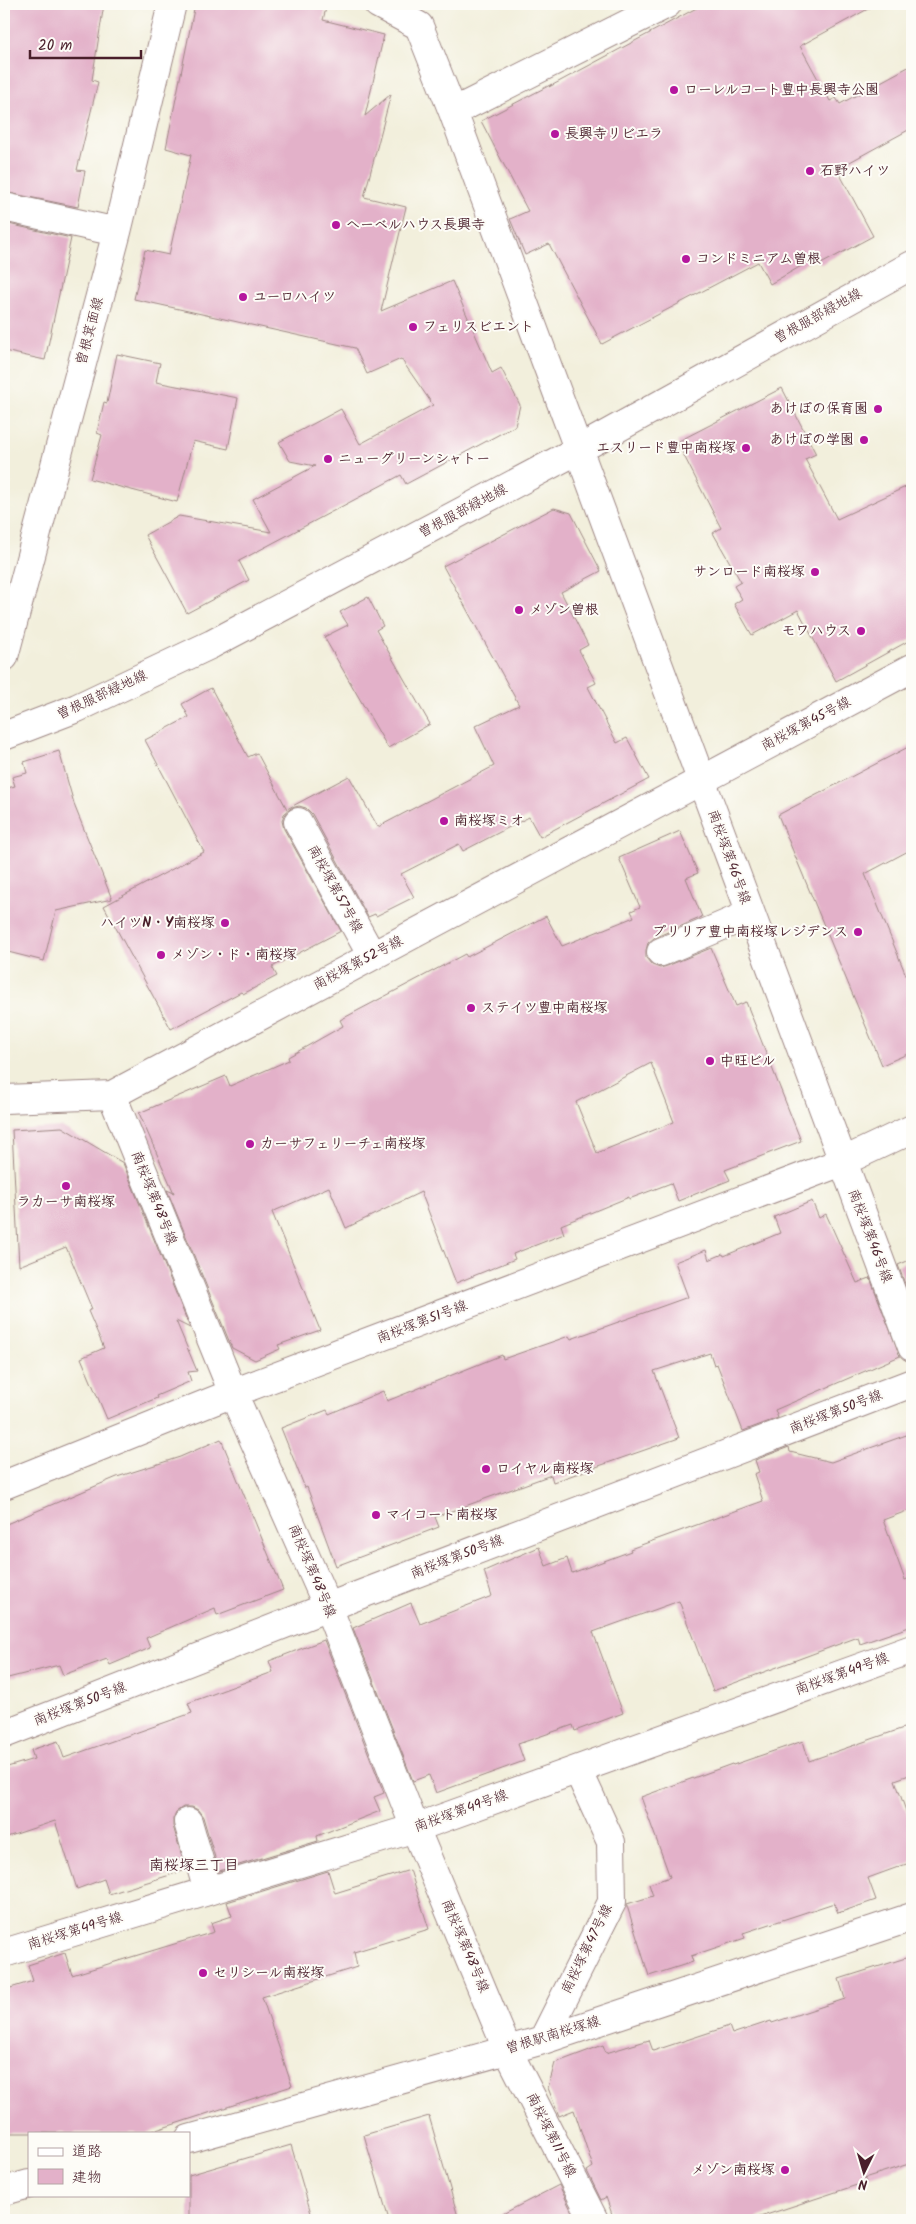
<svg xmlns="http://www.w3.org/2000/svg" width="916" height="2224" font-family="Kalam,'Klee One',sans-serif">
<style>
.building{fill:#e3b1c9;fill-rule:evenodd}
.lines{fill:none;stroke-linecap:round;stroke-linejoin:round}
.minor-casing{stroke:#9e8784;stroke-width:30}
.minor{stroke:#fff;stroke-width:28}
.poi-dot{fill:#b5179e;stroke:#fdfcf7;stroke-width:2}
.labels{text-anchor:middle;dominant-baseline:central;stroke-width:4;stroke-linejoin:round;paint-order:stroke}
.poi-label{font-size:14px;font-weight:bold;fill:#4a1f2b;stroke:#fdfcf7;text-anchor:start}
.street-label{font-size:14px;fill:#4a1f2b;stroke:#fdfcf7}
.neighbourhood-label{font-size:15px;font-weight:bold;fill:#4a1f2b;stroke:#fdfcf7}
</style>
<rect width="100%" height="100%" fill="#fdfcf7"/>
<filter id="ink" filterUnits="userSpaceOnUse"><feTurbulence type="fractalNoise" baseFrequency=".02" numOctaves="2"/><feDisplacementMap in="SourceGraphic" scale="10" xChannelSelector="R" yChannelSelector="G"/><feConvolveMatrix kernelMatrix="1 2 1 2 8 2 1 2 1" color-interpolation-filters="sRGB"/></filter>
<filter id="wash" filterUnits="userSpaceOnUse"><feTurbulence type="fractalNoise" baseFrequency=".0096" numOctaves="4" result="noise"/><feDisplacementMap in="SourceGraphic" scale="20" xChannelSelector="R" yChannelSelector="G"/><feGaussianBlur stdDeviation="1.12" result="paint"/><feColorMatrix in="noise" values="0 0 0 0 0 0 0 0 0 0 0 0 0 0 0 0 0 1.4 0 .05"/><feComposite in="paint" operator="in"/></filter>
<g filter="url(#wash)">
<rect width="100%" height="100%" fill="#f2efdc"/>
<g id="blocks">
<path class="building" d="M4 4H104L92 80 98 82 77 170 85 171 78 207 4 192Z
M195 4H327L323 20 384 35 365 116 391 94 364 197 406 207 381 311 452 281 492 373 501 368 520 405 515 426 406 484 401 475 239 561 249 580 187 613 145 535 179 516 271 532 253 499 315 466 290 461 279 442 341 409 360 444 433 405 401 359 367 374 355 348 134 299 145 250 169 255 191 155 166 148Z
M704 4H877L800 46 830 101 836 98 840 104 912 65V128L837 169 873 236 821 264 817 257 770 284 758 262 602 344 549 244 525 255 510 219 528 211 481 121 552 84 549 87Z
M4 223 71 238 45 360 4 351Z
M117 354 160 363 156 382 238 398 228 449 193 441 177 502 90 479 102 435 97 433 104 402 107 403Z
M782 388 816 454 805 459 837 519 912 484V639L836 681 798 610 752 635 734 604 742 599 734 586 741 582 713 533 721 528 677 442Z
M554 508 571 513 601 571 561 592 588 645 579 650 596 683 588 687 617 743 627 738 649 779 540 837 529 817 463 851 459 844 401 874 414 897 376 916 375 914 368 917 312 814 306 808 299 806 291 808 284 814 282 821 284 829 341 931 272 967 277 976 243 994 241 992 171 1029 104 906 204 852 145 740 189 717 182 704 211 688 248 757 257 753 287 809 349 776 378 827 494 766 475 726 519 705 443 566Z
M368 597 383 626 376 630 430 724 388 748 324 637 348 625 340 612Z
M912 745V849L865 874 912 990V1052L882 1065 778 815Z
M59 751 75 807 112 899 56 911 44 961 4 951V789L15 786 12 777 27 773 24 762Z
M680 831 698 873 686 878 702 917 654 938 648 943 646 950V958L652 965 660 968 667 966 711 948 736 1006 746 1002 801 1141 725 1170 730 1180 678 1201 671 1183 629 1199V1197L561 1225 564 1234 513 1254 515 1259 456 1283 421 1192 346 1228 329 1187 272 1212 320 1330 278 1345 280 1349 255 1360 232 1348 167 1190 174 1193 139 1113 226 1076 230 1086 289 1060 288 1057 343 1026 340 1020 465 954 467 957 546 916 562 946 634 917 631 911 640 907 619 858ZM651 1063 674 1122 597 1153 576 1102Z
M62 1127 123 1163 190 1328 176 1321 197 1371 188 1372 191 1381 156 1396 157 1398 107 1419 81 1358 104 1348 88 1311 92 1309 66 1247 19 1266 12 1130Z
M812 1201 819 1218 826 1214 857 1283 870 1278 900 1356 775 1410 778 1418 743 1431 717 1364 714 1365 710 1353 654 1371 679 1438 553 1482 551 1475 435 1517 439 1527 336 1566 307 1487 305 1488 281 1428 327 1410 329 1414 383 1391 387 1401 502 1355 503 1359 569 1336 571 1339 688 1297 675 1262 706 1250 709 1260 723 1254 724 1256 780 1233 774 1217Z
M912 1259V1303L898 1265Z
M912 1433V1509L883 1520 905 1580 912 1577V1626L860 1644 858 1637 713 1691 679 1601 593 1632 623 1713 575 1731 573 1725 518 1744 524 1761 436 1793 429 1775 413 1781 353 1628 411 1603 420 1624 492 1596 484 1571 539 1547 546 1566 567 1558 572 1573 631 1551 630 1549 763 1501 754 1474 759 1472 755 1460 789 1447 790 1452 831 1462Z
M221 1439 283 1590 217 1615 215 1608 146 1638 150 1648 110 1665 107 1659 63 1675 59 1665 4 1679V1525L117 1477 180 1457Z
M324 1640 384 1793 374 1797 380 1811 317 1836 318 1841 219 1871 203 1817 198 1810 192 1807H183L176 1812 173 1819V1826L186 1870 109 1894 104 1879 77 1889 55 1821 4 1838V1768L34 1759 31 1750 58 1741 64 1758 192 1713 188 1703 273 1672 269 1661Z
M912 1725V1774L895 1780 912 1828V1862L868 1878 876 1900 838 1913 834 1903 743 1933 745 1938 691 1956 693 1962 649 1976 627 1906V1904L653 1896 649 1884 670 1877 641 1797 732 1764 733 1765 803 1741 809 1761Z
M410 1870 429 1929 354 1952 357 1967 262 1997 292 2086 147 2133H4V1990L33 1981 28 1965 65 1953 72 1975 214 1932 211 1923 232 1916 227 1902 328 1871 335 1893Z
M912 1956V2163L864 2178 866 2182 751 2220H614L606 2197 601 2200 587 2171 593 2167 574 2110 559 2116 548 2088 555 2063 603 2045 606 2053 649 2040 653 2051 729 2026 732 2034 771 2021 772 2023 845 1999 839 1979Z
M429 2116 459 2220H389L364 2135Z
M291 2145 313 2220H189V2175Z
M559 2185 573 2214 561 2220H491Z"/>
</g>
</g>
<g filter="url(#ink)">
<use href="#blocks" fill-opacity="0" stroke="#9e8784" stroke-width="1"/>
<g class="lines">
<defs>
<path id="minor" d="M378 4 419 26 453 112 912 1347
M453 112 667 4
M4 207 117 232
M4 657 117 232 172 4
M4 736 77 708 212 644 578 450 912 265
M298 822 372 956
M661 952 750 914
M112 1095 233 1393 328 1607 415 1828 507 2049 594 2220
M4 1099 112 1095 912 668
M4 1485 233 1393 842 1162 912 1129
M4 1734 328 1607 912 1383
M188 1822 208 1891
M4 1953 415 1828 912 1649
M543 2040 612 1902 611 1842 578 1770
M189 2139 543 2040 912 1917
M4 2191 29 2184"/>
</defs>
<use href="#minor" class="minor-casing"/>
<use href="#minor" class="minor"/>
</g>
</g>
<g class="poi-dot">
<circle cx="674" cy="90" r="5"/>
<circle cx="555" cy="134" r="5"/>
<circle cx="810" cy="171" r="5"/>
<circle cx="336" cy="225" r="5"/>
<circle cx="686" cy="259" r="5"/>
<circle cx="243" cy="297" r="5"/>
<circle cx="413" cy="327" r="5"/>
<circle cx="878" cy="409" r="5"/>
<circle cx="864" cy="440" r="5"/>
<circle cx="746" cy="448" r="5"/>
<circle cx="328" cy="459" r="5"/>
<circle cx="815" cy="572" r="5"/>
<circle cx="519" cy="610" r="5"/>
<circle cx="861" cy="631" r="5"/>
<circle cx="444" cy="821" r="5"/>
<circle cx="225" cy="923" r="5"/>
<circle cx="858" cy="932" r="5"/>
<circle cx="161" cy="955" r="5"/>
<circle cx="471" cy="1008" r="5"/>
<circle cx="710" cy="1061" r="5"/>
<circle cx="250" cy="1144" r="5"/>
<circle cx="66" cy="1186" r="5"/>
<circle cx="486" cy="1469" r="5"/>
<circle cx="376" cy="1515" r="5"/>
<circle cx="203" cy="1973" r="5"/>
<circle cx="785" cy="2170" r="5"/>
</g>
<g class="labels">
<g class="poi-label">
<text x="684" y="90">ローレルコート豊中長興寺公園</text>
<text x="565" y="134">長興寺リビエラ</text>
<text x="820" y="171">石野ハイツ</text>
<text x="346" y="225">ヘーベルハウス長興寺</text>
<text x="696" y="259">コンドミニアム曽根</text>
<text x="253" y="297">ユーロハイツ</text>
<text x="423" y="327">フェリスビエント</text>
<text x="868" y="409" text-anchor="end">あけぼの保育園</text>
<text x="854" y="440" text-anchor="end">あけぼの学園</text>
<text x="736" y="448" text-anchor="end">エスリード豊中南桜塚</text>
<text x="338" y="459">ニューグリーンシャトー</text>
<text x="805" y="572" text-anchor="end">サンロード南桜塚</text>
<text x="529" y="610">メゾン曽根</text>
<text x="851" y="631" text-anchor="end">モワハウス</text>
<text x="454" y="821">南桜塚ミオ</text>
<text x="215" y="923" text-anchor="end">ハイツN・Y南桜塚</text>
<text x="848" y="932" text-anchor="end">プリリア豊中南桜塚レジデンス</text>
<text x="171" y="955">メゾン・ド・南桜塚</text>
<text x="481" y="1008">ステイツ豊中南桜塚</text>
<text x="720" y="1061">中旺ビル</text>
<text x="260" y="1144">カーサフェリーチェ南桜塚</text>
<text x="66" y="1202" text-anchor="middle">ラカーサ南桜塚</text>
<text x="496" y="1469">ロイヤル南桜塚</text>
<text x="386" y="1515">マイコート南桜塚</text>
<text x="213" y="1973">セリシール南桜塚</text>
<text x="775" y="2170" text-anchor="end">メゾン南桜塚</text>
</g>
<g class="street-label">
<text transform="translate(818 316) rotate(-29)">曽根服部緑地線</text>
<text transform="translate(90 331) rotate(-75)">曽根箕面線</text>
<text transform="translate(463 511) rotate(-28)">曽根服部緑地線</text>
<text transform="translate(102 695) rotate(-25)">曽根服部緑地線</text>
<text transform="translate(806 724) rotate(-28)">南桜塚第45号線</text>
<text transform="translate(729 857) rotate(70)">南桜塚第46号線</text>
<text transform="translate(335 889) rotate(61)">南桜塚第57号線</text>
<text transform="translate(358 963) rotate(-28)">南桜塚第52号線</text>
<text transform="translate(154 1198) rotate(68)">南桜塚第48号線</text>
<text transform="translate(870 1236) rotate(69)">南桜塚第46号線</text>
<text transform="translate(422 1322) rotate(-21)">南桜塚第51号線</text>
<text transform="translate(836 1412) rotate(-21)">南桜塚第50号線</text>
<text transform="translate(457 1557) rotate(-21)">南桜塚第50号線</text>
<text transform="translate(312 1571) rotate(67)">南桜塚第48号線</text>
<text transform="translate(842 1674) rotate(-20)">南桜塚第49号線</text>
<text transform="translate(80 1704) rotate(-21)">南桜塚第50号線</text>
<text transform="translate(461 1811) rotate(-20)">南桜塚第49号線</text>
<text transform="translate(75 1931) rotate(-17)">南桜塚第49号線</text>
<text transform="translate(465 1946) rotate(67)">南桜塚第48号線</text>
<text transform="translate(587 1949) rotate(-64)">南桜塚第47号線</text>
<text transform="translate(553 2035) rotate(-17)">曽根駅南桜塚線</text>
<text transform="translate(551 2135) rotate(63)">南桜塚第11号線</text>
</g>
<g class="neighbourhood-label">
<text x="194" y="1866">南桜塚三丁目</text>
</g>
</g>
<rect width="916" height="2224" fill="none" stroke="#fdfcf7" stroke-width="20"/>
<rect x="28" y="2132" width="162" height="65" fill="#fdfcf7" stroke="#b5a4a5"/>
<rect x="38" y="2148" width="25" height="8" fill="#ffffff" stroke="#b5a4a5"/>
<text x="72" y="2156" font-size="15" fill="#4a1f2b">道路</text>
<rect x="38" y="2169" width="25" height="15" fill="#e3b1c9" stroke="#b5a4a5"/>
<text x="72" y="2182" font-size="15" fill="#4a1f2b">建物</text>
<g transform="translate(864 2172) rotate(185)" stroke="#fdfcf7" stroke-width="4" paint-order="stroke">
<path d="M0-4L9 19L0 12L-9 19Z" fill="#4a1f2b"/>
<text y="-8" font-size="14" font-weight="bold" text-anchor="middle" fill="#4a1f2b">N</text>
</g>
<path d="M30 50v8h111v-8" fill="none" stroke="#4a1f2b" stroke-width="2.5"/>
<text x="38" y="50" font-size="15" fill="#4a1f2b" stroke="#fdfcf7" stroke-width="4" paint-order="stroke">20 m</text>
</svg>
